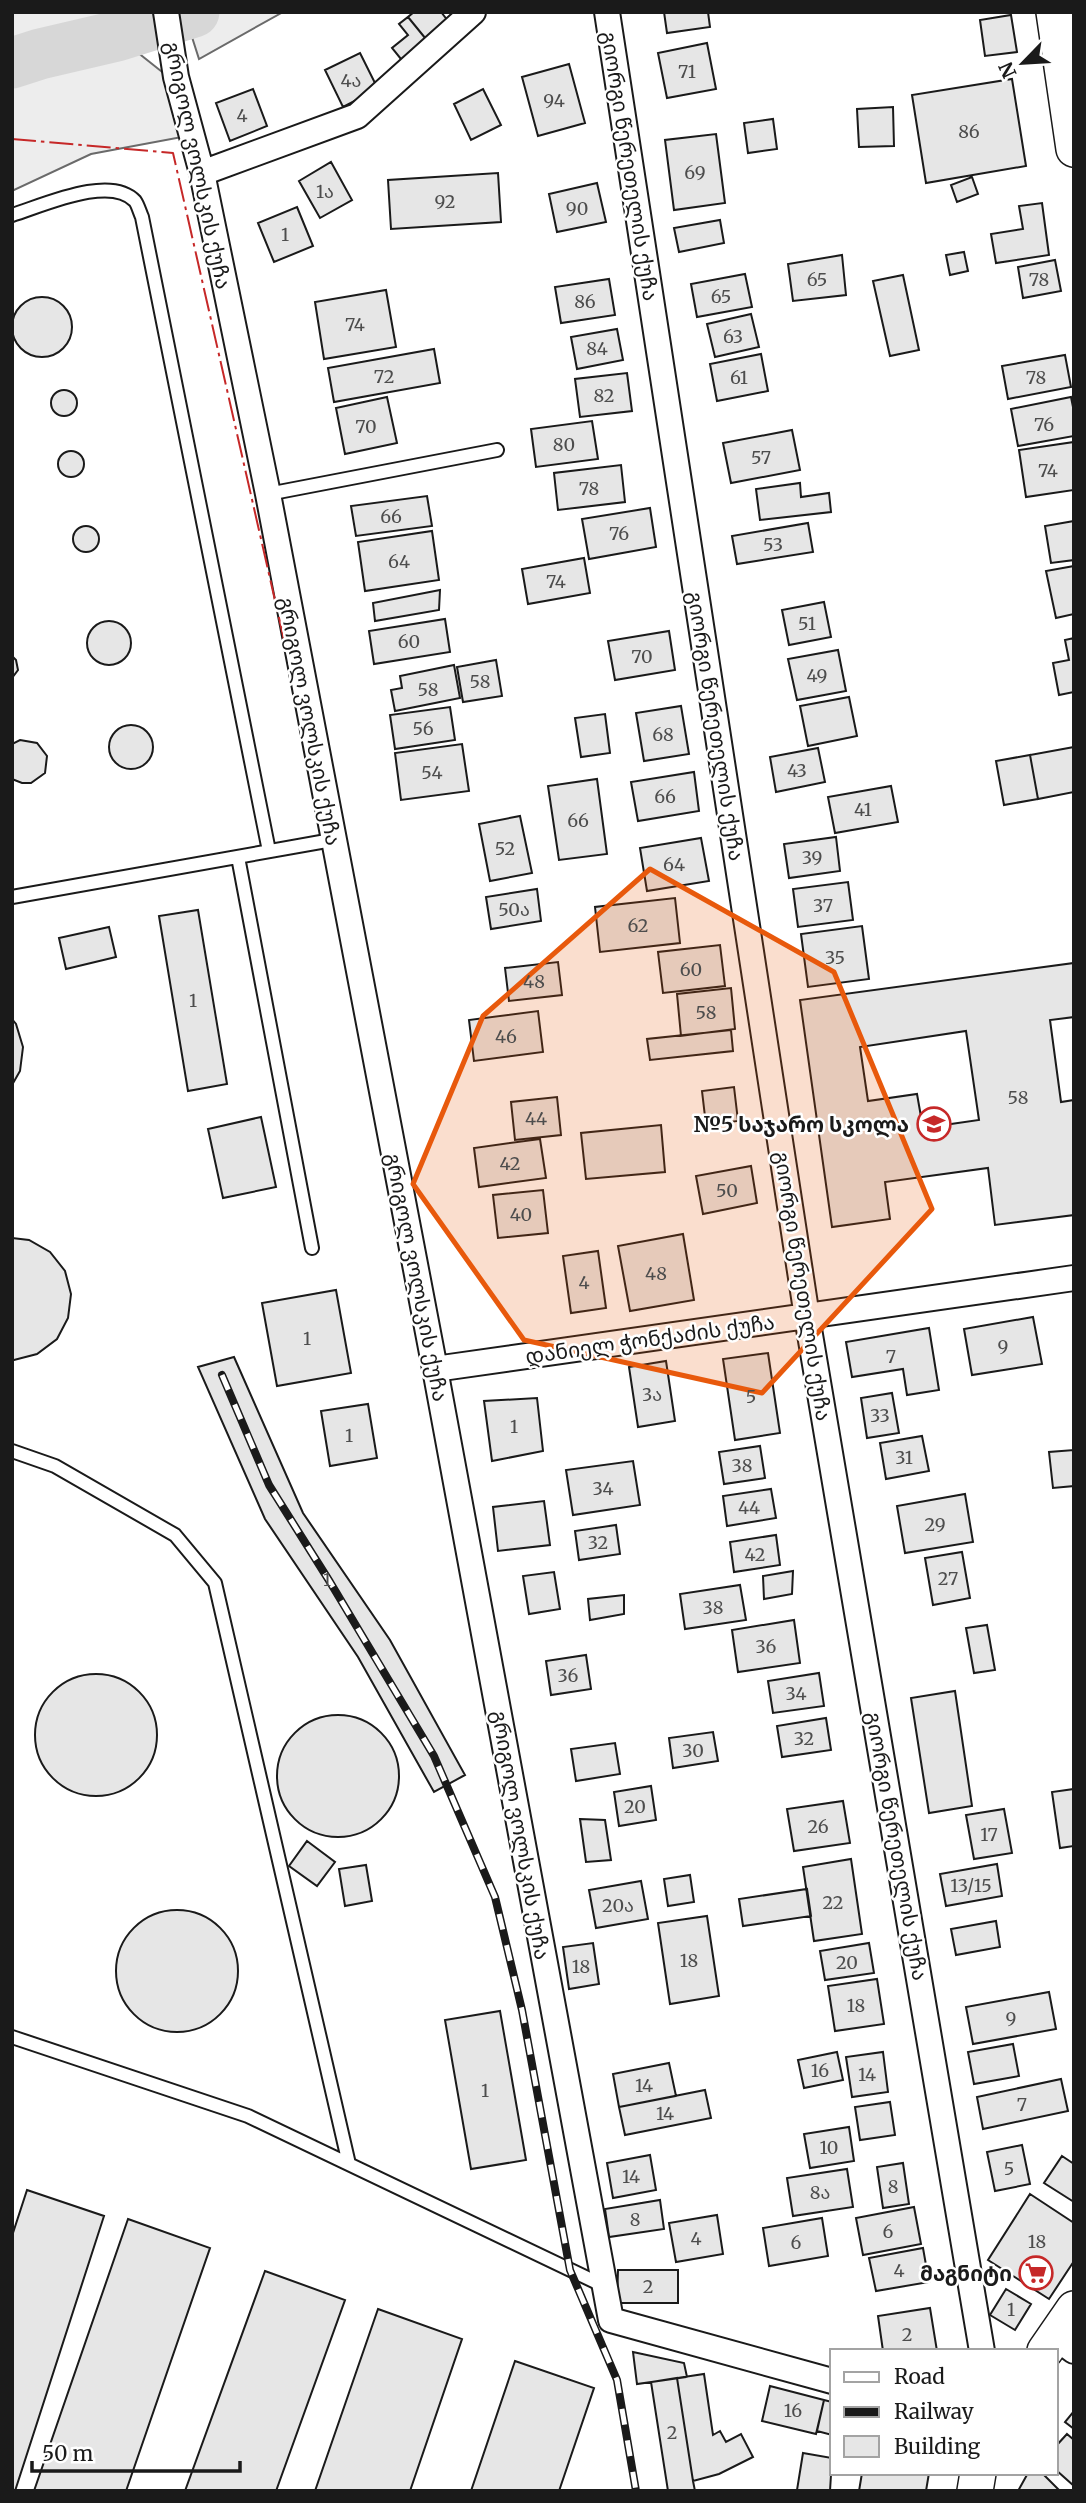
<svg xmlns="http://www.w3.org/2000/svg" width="1086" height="2503" font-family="Merriweather,'Noto Sans Georgian',serif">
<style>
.built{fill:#ededed;stroke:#6a6a6a;stroke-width:2}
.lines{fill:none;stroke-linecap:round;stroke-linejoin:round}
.river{stroke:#d7d7d7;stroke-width:51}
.building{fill:#e6e6e6;stroke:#1a1a1a;stroke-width:2;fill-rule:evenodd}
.service-casing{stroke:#1a1a1a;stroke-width:16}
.minor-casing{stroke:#1a1a1a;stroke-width:28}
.secondary-casing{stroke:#1a1a1a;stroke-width:38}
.service{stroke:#fff;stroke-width:12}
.minor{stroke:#fff;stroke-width:24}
.secondary{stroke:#fff;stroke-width:35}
.rail-casing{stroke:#1a1a1a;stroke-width:8}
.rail{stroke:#fff;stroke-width:5;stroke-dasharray:16;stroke-linecap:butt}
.power{stroke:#c62828;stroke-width:2;stroke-dasharray:24 5 3.5 5;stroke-linecap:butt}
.marked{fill:#e8590c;fill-opacity:0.2;stroke:#e8590c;stroke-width:5;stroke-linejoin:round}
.labels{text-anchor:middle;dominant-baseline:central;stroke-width:5;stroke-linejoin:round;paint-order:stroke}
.number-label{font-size:18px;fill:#4d4d4d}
.street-label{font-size:21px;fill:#1a1a1a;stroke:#fff}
.poi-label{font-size:21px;font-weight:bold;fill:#1a1a1a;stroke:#fff;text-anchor:end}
</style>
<rect width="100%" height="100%" fill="#fff"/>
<path class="built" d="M12 12H137L117 36 166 75 182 137 91 154 12 191Z
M184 12H283L199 59Z"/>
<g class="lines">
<path class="river" d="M12 63 40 54 117 36 194 12"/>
</g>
<path class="building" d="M414 12H441L452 26 430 44 408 17Z
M664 12H708L710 27 667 33Z
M1011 15 1017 52 985 56 980 20Z
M408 17 430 44 405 64 392 48 408 35 399 24Z
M707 43 716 89 667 98 658 53Z
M360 53 378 89 343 107 325 70Z
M569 64 585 123 538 136 522 77Z
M1012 79 1026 166 926 183 912 95Z
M253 89 267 126 230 141 216 103Z
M483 89 501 125 471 140 454 104Z
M893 107 894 146 859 147 857 109Z
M773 119 777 149 748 153 744 123Z
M716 134 725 203 674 210 665 140Z
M331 162 352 200 320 218 299 181Z
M498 173 501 222 391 229 388 180Z
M972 177 978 194 957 202 951 185Z
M597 183 606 222 557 232 549 194Z
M1042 203 1049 255 996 263 991 234 1023 229 1019 206Z
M297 207 313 246 274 262 258 223Z
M720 220 724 243 679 252 674 228Z
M964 252 968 271 950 275 946 255Z
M842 255 846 295 793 301 788 264Z
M1055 260 1061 291 1023 298 1018 267Z
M745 274 752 307 697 317 691 284Z
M903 275 919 350 890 356 873 281Z
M609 279 615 315 561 323 555 287Z
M386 290 396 347 324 359 315 302Z
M12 327a30 30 0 1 1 60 0a30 30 0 1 1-60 0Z
M751 314 759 347 715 357 707 324Z
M617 329 623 360 577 369 571 337Z
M434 349 440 383 334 402 328 368Z
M761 354 768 391 717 401 710 364Z
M1065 355 1071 387 1008 399 1002 366Z
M627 373 632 411 580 417 575 379Z
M51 403a13 13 0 1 1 26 0a13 13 0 1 1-26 0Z
M387 397 397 443 345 454 336 408Z
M1071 397 1074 412V436L1018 446 1011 409Z
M592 421 598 459 536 467 531 429Z
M792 430 800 470 731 483 723 443Z
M1074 442V490L1026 497 1019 450Z
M58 464a13 13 0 1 1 26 0a13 13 0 1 1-26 0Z
M621 465 625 502 558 510 554 473Z
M800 483 801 497 829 493 831 512 760 520 756 489Z
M427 496 432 526 356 536 351 506Z
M650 508 656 547 589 559 582 519Z
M1074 521V560L1051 563 1045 526Z
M808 523 813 552 737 564 732 536Z
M73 539a13 13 0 1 1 26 0a13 13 0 1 1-26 0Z
M432 531 439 580 365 591 358 542Z
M584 558 590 593 528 604 522 569Z
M1074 566V614L1056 618 1046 571Z
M440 590 439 610 375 621 373 603Z
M824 602 831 637 789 645 782 610Z
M445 619 450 652 374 664 369 631Z
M87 643a22 22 0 1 1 44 0a22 22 0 1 1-44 0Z
M669 631 675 670 615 680 608 641Z
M1074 638V692L1059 695 1053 663 1069 660 1065 640Z
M838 650 846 691 797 700 788 659Z
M12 656 16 660 18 670 12 678Z
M496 660 502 696 463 702 457 667Z
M454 665 460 698 395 711 391 690 402 688 400 676Z
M849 697 857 736 808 746 800 706Z
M681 706 689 754 644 761 636 713Z
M450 707 455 740 395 749 390 715Z
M605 714 610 753 581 757 575 718Z
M109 747a22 22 0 1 1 44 0a22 22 0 1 1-44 0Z
M20 740 37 743 47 756 45 773 31 783H22L12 779V744Z
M462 744 469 791 401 800 395 753Z
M1074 747V792L1038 799 1030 755Z
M818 748 825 782 776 792 770 757Z
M1030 755 1038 799 1004 805 996 761Z
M694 772 699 811 638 821 631 782Z
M597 779 607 854 559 860 548 786Z
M891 786 898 822 835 833 828 797Z
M520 816 532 873 490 881 479 824Z
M836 837 840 871 789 878 784 844Z
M701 838 709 881 647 891 640 848Z
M848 882 853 920 798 927 793 889Z
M537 889 541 921 491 929 486 897Z
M675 898 680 943 600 952 595 907Z
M198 910 227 1084 188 1091 159 916Z
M862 926 869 979 808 987 801 934Z
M109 927 116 957 66 969 59 938Z
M720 945 725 986 663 993 658 952Z
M558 962 562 995 509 1001 505 968Z
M1074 963V1017L1050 1020 1061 1102 1074 1100V1215L995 1225 988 1168 885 1182 890 1219 832 1227 800 1000ZM966 1031 979 1120 923 1128 917 1094 868 1101 860 1047Z
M731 988 735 1029 681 1036 677 994Z
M538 1011 543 1052 474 1061 469 1020Z
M12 1019 16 1024 23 1047 20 1071 12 1085Z
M731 1030 733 1051 650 1060 647 1039Z
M734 1087 738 1121 706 1125 702 1091Z
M557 1097 561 1135 515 1140 511 1102Z
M261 1117 276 1187 223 1198 208 1129Z
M661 1125 665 1172 586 1179 581 1133Z
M540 1139 546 1178 479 1187 474 1148Z
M751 1166 757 1203 703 1214 696 1176Z
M543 1190 548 1233 498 1238 493 1195Z
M683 1234 694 1300 630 1311 618 1246Z
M12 1238 29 1240 50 1252 65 1271 71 1294 68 1318 57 1339 37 1354 14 1360H12Z
M598 1251 606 1308 571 1313 563 1256Z
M336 1290 351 1373 277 1386 262 1303Z
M1033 1317 1042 1364 972 1375 964 1329Z
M929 1328 939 1390 907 1395 903 1369 852 1377 846 1342Z
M768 1353 780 1433 735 1440 723 1359Z
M234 1357 303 1513 390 1640 465 1775 434 1792 358 1657 265 1519 198 1367Z
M666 1361 675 1421 638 1427 629 1367Z
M892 1393 899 1433 867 1438 861 1398Z
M537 1398 543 1451 492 1461 484 1401Z
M368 1404 377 1458 330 1466 321 1411Z
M922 1436 929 1471 886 1479 880 1443Z
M760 1446 765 1478 724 1484 719 1452Z
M1074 1450V1486L1053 1488 1049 1452Z
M633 1461 640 1505 573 1515 566 1470Z
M771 1489 776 1518 727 1526 723 1496Z
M965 1494 973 1542 905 1553 897 1506Z
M544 1501 550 1545 498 1551 493 1507Z
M616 1525 620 1554 579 1560 575 1531Z
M776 1535 780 1565 734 1572 730 1542Z
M962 1552 970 1598 933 1605 925 1558Z
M793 1571 792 1594 764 1599 763 1576Z
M554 1572 560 1609 529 1614 523 1576Z
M740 1585 746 1620 685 1629 680 1594Z
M624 1595V1614L590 1620 588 1599Z
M794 1620 800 1663 738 1672 732 1630Z
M987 1625 995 1670 974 1673 966 1628Z
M586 1655 591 1689 551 1695 546 1661Z
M819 1673 824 1706 773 1713 768 1681Z
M35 1735a61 61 0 1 1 122 0a61 61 0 1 1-122 0Z
M955 1691 972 1806 929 1813 911 1698Z
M277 1776a61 61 0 1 1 122 0a61 61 0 1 1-122 0Z
M826 1718 831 1750 782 1757 777 1726Z
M713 1732 718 1761 673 1768 669 1738Z
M615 1743 620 1774 576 1781 571 1749Z
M651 1786 656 1820 619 1826 614 1792Z
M1074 1789V1846L1060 1848 1052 1792Z
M843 1801 850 1843 794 1851 787 1809Z
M1004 1809 1012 1853 974 1859 966 1815Z
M580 1819 605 1820 611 1860 586 1862Z
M307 1841 335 1862 317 1886 289 1866Z
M851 1859 862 1934 814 1941 803 1867Z
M997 1864 1002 1896 946 1906 940 1874Z
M366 1865 372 1901 345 1906 339 1869Z
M690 1875 694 1902 668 1906 664 1879Z
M641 1881 648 1919 596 1928 589 1890Z
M807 1889 811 1916 743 1926 739 1899Z
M116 1971a61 61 0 1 1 122 0a61 61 0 1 1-122 0Z
M707 1916 719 1996 670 2004 658 1923Z
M996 1921 1000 1947 956 1955 951 1929Z
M593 1943 599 1984 569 1989 563 1947Z
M869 1943 874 1973 825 1980 820 1951Z
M877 1979 884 2024 835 2031 828 1986Z
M1049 1992 1056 2029 973 2044 966 2007Z
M500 2011 526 2160 471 2169 445 2020Z
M1013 2044 1019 2076 974 2084 968 2052Z
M837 2052 843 2080 804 2088 798 2060Z
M883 2052 888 2092 852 2097 846 2057Z
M669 2063 676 2096 619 2107 613 2074Z
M1061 2079 1068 2111 983 2129 977 2097Z
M705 2090 711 2118 625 2135 619 2107Z
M890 2102 895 2135 860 2140 855 2107Z
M849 2127 854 2161 810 2168 804 2134Z
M1022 2145 1030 2184 995 2191 987 2152Z
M650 2155 656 2190 613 2198 607 2163Z
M1062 2156 1074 2164V2202L1044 2183Z
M903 2163 909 2204 883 2208 877 2167Z
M847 2169 853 2207 793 2216 787 2178Z
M27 2190 104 2216 15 2491H12V2236Z
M1030 2194 1074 2223V2261L1049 2299 988 2260Z
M660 2200 664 2229 609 2237 605 2209Z
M914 2207 921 2244 863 2255 856 2218Z
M717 2215 723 2254 676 2262 669 2223Z
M822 2218 828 2256 769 2266 763 2228Z
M128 2219 210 2248 126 2491H34Z
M923 2248 929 2282 876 2291 869 2258Z
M618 2270H678V2303H617Z
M265 2271 345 2300 276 2491H185Z
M1006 2289 1031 2304 1015 2330 990 2315Z
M930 2308 937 2351H883L878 2316Z
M378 2309 462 2339 410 2491H315Z
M633 2352 684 2363 687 2377 637 2384Z
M515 2361 594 2388 559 2491H471Z
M704 2374 713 2435 720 2431 726 2442 741 2434 753 2457 719 2474 693 2481 677 2378Z
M677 2378 693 2481 695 2491H668L651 2382Z
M770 2386 824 2400 816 2434 762 2421Z
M824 2400 832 2402V2435L817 2431Z
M1074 2411V2429L1065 2422Z
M1067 2434 1074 2440V2486L1056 2470V2446Z
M803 2453 832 2458 830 2491 797 2490Z
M862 2473H929L926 2491H859Z
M1028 2473H1042L1060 2491H1018Z"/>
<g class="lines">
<defs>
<path id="service" d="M12 215C42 206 110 174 135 201 138 205 140 213 142 217L269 851
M268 494 497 450
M238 857 312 1248
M12 897 332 840
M12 1451 55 1466 175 1535 215 1583 349 2164
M12 2037 248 2116 604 2286"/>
<path id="minor" d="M166 12 176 77 202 173 268 494 435 1369 611 2320 832 2381
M607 12 807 1317 982 2351
M202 173 357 116 473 12
M435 1369 1074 1278
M1055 2337 1074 2351"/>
<path id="secondary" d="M1054 12 1074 149
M1045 2351 1074 2309
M975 2491 978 2473"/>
</defs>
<use href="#service" class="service-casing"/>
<use href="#minor" class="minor-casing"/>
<use href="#secondary" class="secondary-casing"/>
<use href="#service" class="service"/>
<use href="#minor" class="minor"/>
<use href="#secondary" class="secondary"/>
<defs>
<path id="rail" d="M222 1375 269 1485 330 1582 434 1756 495 1897 522 2010 570 2270 617 2380 636 2491"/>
</defs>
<use href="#rail" class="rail-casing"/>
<use href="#rail" class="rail"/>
<path class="power" d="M12 139 173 153 287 653"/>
</g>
<path class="marked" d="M650 869 834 972 932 1209 762 1393 524 1340 413 1184 483 1016Z"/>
<defs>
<symbol id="school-ring" viewBox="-11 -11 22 22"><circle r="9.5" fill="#fff" stroke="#c62828" stroke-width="1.5"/><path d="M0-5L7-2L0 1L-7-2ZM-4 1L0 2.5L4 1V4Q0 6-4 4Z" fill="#c62828"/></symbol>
<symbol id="supermarket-ring" viewBox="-11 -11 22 22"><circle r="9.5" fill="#fff" stroke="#c62828" stroke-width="1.5"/><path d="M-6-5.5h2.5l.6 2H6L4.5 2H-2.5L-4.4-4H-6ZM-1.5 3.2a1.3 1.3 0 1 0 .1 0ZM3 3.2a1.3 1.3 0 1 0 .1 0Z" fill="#c62828"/></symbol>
</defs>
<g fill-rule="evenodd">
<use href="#school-ring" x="915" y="1105" width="38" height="38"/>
<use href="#supermarket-ring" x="1017" y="2254" width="38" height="38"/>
</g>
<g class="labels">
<g class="number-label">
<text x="687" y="71">71</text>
<text x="351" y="80">4ა</text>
<text x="554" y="100">94</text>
<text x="242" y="115">4</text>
<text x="969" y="131">86</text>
<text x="695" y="172">69</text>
<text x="325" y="191">1ა</text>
<text x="445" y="201">92</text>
<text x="577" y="208">90</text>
<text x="285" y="234">1</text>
<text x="817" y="279">65</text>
<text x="1039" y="279">78</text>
<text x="721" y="296">65</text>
<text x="585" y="301">86</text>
<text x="355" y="324">74</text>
<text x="733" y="336">63</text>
<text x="597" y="348">84</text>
<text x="384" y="376">72</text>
<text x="739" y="377">61</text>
<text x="1036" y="377">78</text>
<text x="604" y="395">82</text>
<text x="1044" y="424">76</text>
<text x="366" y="426">70</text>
<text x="564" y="444">80</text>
<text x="761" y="457">57</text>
<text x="1048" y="470">74</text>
<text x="589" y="488">78</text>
<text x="391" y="516">66</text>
<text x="619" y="533">76</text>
<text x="773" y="544">53</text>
<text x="399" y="561">64</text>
<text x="556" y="581">74</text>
<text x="807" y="623">51</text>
<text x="409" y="641">60</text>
<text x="642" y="656">70</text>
<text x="817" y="675">49</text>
<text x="480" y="681">58</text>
<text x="428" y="689">58</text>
<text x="423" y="728">56</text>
<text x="663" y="734">68</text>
<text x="797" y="770">43</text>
<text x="432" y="772">54</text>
<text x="665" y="796">66</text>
<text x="863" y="809">41</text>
<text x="578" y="820">66</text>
<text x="505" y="848">52</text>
<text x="812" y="857">39</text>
<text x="674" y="864">64</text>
<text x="823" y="905">37</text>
<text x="514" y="909">50ა</text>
<text x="638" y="925">62</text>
<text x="835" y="957">35</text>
<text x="691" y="969">60</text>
<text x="534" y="981">48</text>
<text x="193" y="1000">1</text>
<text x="706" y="1012">58</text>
<text x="506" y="1036">46</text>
<text x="1018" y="1097">58</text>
<text x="536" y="1118">44</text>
<text x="510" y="1163">42</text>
<text x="727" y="1190">50</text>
<text x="521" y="1214">40</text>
<text x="656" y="1273">48</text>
<text x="584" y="1282">4</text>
<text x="307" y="1338">1</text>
<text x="1003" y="1346">9</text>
<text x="891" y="1356">7</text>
<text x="652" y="1394">3ა</text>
<text x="751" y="1396">5</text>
<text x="880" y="1415">33</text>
<text x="514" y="1426">1</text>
<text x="349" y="1435">1</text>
<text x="904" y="1457">31</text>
<text x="742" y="1465">38</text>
<text x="603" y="1488">34</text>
<text x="749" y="1507">44</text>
<text x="935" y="1524">29</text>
<text x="598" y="1542">32</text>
<text x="755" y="1554">42</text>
<text x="948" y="1578">27</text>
<text x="327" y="1579">1</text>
<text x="713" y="1607">38</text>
<text x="766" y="1646">36</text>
<text x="568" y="1675">36</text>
<text x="796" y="1693">34</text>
<text x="804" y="1738">32</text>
<text x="693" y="1750">30</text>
<text x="635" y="1806">20</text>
<text x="818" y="1826">26</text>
<text x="989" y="1834">17</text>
<text x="971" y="1885">13/15</text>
<text x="833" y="1902">22</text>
<text x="618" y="1905">20ა</text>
<text x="689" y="1960">18</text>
<text x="847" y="1962">20</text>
<text x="581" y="1966">18</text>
<text x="856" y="2005">18</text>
<text x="1011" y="2018">9</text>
<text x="820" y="2070">16</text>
<text x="867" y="2074">14</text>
<text x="644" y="2085">14</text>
<text x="485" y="2090">1</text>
<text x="1022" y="2104">7</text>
<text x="665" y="2113">14</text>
<text x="829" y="2147">10</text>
<text x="1009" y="2168">5</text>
<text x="631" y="2176">14</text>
<text x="893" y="2186">8</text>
<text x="820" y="2192">8ა</text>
<text x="635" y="2219">8</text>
<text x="888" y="2231">6</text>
<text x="696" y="2238">4</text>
<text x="1037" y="2241">18</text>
<text x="796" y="2242">6</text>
<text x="899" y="2270">4</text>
<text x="648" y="2286">2</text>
<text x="1011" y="2309">1</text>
<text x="907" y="2334">2</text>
<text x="793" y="2410">16</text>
<text x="672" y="2432">2</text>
</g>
<g class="street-label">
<text transform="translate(198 165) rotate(78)">გრიგოლ ვოლსკის ქუჩა</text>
<text transform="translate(630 166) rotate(81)">გიორგი წერეთელის ქუჩა</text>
<text transform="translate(310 721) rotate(79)">გრიგოლ ვოლსკის ქუჩა</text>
<text transform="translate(716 726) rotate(81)">გიორგი წერეთელის ქუჩა</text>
<text transform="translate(417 1277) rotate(79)">გრიგოლ ვოლსკის ქუჩა</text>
<text transform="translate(803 1286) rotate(81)">გიორგი წერეთელის ქუჩა</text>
<text transform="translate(650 1339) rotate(-8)">დანიელ ჭონქაძის ქუჩა</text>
<text transform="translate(521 1835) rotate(80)">გრიგოლ ვოლსკის ქუჩა</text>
<text transform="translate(897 1846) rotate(80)">გიორგი წერეთელის ქუჩა</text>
</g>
<g class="poi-label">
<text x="909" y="1124">№5 საჯარო სკოლა</text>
<text x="1012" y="2273">მაგნიტი</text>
</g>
</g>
<rect width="1086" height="2503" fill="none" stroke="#1a1a1a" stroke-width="28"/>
<rect x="830" y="2349" width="228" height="126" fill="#ffffff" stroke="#a3a3a3" stroke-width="2"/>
<rect x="844" y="2372" width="35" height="10" fill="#ffffff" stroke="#a3a3a3" stroke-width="2"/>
<text x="894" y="2384" font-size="21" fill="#1a1a1a">Road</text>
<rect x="844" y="2407" width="35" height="10" fill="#1a1a1a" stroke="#a3a3a3" stroke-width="2"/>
<text x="894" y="2419" font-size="21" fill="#1a1a1a">Railway</text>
<rect x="844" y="2436" width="35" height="21" fill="#e6e6e6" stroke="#a3a3a3" stroke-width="2"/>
<text x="894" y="2454" font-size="21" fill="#1a1a1a">Building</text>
<g transform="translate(1023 63) rotate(245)" stroke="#ffffff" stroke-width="5" paint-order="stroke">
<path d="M0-5L12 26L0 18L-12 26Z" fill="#1a1a1a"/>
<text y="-10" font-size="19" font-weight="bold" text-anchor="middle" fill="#1a1a1a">N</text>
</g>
<path d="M32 2461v10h208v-10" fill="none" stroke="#1a1a1a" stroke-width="3.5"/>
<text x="42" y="2461" font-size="21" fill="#1a1a1a" stroke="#ffffff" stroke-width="5" paint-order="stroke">50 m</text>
</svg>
